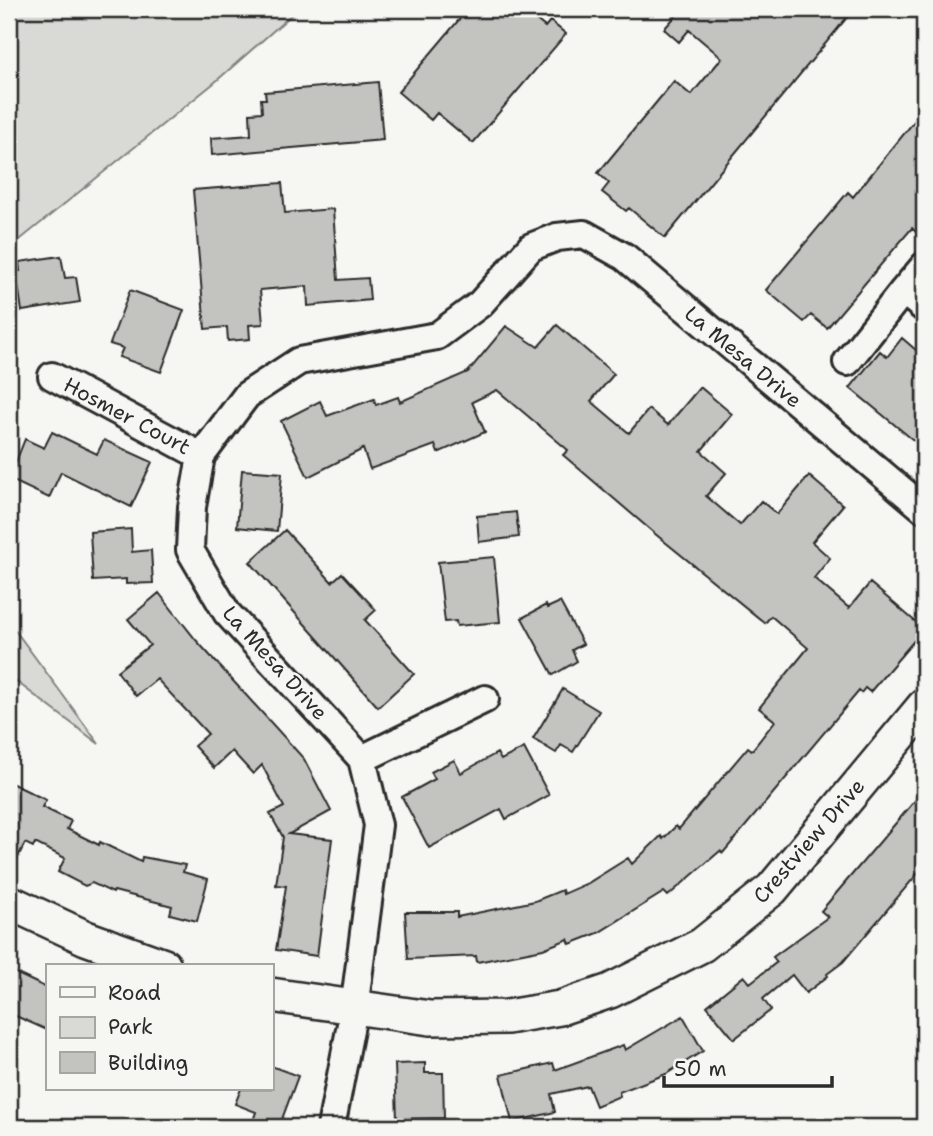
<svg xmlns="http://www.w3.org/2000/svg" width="933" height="1136" font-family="'Shantell Sans',sans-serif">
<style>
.green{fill:#d9d9d5;stroke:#828280;stroke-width:2}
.building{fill:#c3c3c0;stroke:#2b2b2b;stroke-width:2}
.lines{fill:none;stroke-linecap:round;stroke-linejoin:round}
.minor-casing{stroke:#2b2b2b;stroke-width:32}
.major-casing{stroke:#2b2b2b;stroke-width:38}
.minor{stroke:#f6f6f2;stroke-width:26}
.major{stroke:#f6f6f2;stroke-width:33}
.labels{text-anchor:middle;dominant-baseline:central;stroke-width:5;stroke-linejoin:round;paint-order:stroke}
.street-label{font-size:21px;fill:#2b2b2b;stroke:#f6f6f2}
</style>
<rect width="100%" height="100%" fill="#f6f6f2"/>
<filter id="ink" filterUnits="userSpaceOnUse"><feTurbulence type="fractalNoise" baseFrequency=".0143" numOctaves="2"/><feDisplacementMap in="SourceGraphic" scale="14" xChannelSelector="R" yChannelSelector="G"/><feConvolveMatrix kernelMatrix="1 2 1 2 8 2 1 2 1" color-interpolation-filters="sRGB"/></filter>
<g filter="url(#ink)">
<path class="green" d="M9 9H298L214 83 21 239 9 244Z
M9 622 99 744 9 676Z"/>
<path class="building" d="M468 9H523L545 27 550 21 566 34 473 143 437 113 431 120 398 92Z
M682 9H854L665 238 629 208 626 211 602 192 609 183 598 173 674 81 691 95 722 58 689 30 679 42 664 29Z
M378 82 383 140 212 155 211 138 251 135 250 113 262 112 261 99H266L265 92Z
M924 109V222L916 232 912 228 827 328 811 315 804 322 766 290 848 192 853 197Z
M282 183 285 213 333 209 338 280 368 278 370 300 308 306 307 286 260 290 263 324 249 325 250 339 228 341 227 327 205 329 193 190Z
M61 256 65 278 76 277 80 302 22 311 16 271H20L19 262Z
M130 290 184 310 161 372 119 357 123 348 110 344Z
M557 325 614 374 591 401 629 433 649 409 668 425 700 387 732 414 701 451 726 473 706 496 740 525 761 501 777 514 809 476 843 505 812 542 830 558 814 578 849 608 870 583 924 629 870 692 865 688 861 693 859 691 723 853 720 851 668 896 664 892 598 933 570 944 568 939 543 949 477 962 476 956 408 959 405 912H457V917L535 901 562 890 563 894 588 883 628 858 632 864 661 836 663 839 676 826 679 829 748 747 752 750 775 721 759 708 808 648 771 616 765 623 654 533 563 455 568 450 497 390 472 402 485 432 438 453 435 445 370 469 363 449 308 477 281 421 320 401 327 416 374 399 376 405 398 397 400 402 468 372 506 326 538 347Z
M902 338 924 357V449L850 388 880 351 887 357Z
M52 432 97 454 104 440 152 462 131 507 61 472 49 498 9 479 25 439 44 448Z
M242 470 282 473 277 531 237 527Z
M516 512 519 537 479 542 477 516Z
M131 529 132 552 151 550 153 583 126 584V579L93 581 90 532Z
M285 530 332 582 342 573 376 610 365 620 414 674 378 707 250 562Z
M494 557 500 622 457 626 456 621 445 622 438 562Z
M159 593 196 640 304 759 331 811 289 834 332 839 317 956 276 950 286 886 276 885 283 837 270 814 284 807 262 765 253 774 232 751 214 768 194 746 208 734 157 679 136 696 117 671 150 645 128 619Z
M560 602 583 644 572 650 577 661 553 675 522 618 546 605 547 608Z
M563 689 599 711 573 752 561 745 556 753 533 739Z
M524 748 549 795 506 819 501 809 429 848 402 797 435 779 431 772 454 760 461 773 497 753 501 760Z
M9 782 46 800 42 807 71 821 67 829 99 845 100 842 141 862 142 857 185 865 183 872 208 879 197 921 170 914 172 906 114 891 113 893 92 883 85 886 58 872 65 858 35 843 33 847 25 843 9 875Z
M924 790V866L843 962 827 974 828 976 806 993 792 975 763 999 771 1010 734 1039 707 1006 744 976 750 983 777 962 773 957 828 917 821 911Z
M9 970 47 988V1030L9 1013Z
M683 1016 703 1051 666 1074 619 1092 620 1096 596 1106 588 1086 551 1094 555 1112 512 1122 501 1075 553 1063 555 1070 623 1045 625 1050Z
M425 1063V1073H443L444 1118 397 1119 395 1064Z
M271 1066 298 1076 279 1127 253 1121 256 1112 235 1104 241 1089H271Z"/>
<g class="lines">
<defs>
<path id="minor" d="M924 266 903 291 924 308
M847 362 903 291
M52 376 201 456
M362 759 485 699
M331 1127 354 1009 378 825 362 759 227 613 190 550 192 507 201 456 247 395 299 361 437 336 480 304 531 247 557 237 584 234 625 257 924 509"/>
<path id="major" d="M9 902 86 938 164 966
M271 995 430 1018 507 1017 560 1008 610 991 702 945 772 889 924 706"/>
</defs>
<use href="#minor" class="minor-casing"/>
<use href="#major" class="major-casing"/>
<use href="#minor" class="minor"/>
<use href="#major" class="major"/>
</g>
</g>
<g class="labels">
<g class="street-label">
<text transform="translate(743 357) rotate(40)">La Mesa Drive</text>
<text transform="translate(127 416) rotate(28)">Hosmer Court</text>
<text transform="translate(275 663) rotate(48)">La Mesa Drive</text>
<text transform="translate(809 841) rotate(-49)">Crestview Drive</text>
</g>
</g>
<rect width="933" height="1136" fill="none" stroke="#f6f6f2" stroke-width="35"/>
<rect x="18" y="18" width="898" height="1101" fill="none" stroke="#2b2b2b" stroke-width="2.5" filter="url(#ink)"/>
<rect x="46" y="964" width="228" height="126" fill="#f6f6f2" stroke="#a5a5a2" stroke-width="2"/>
<rect x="60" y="987" width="35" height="10" fill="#f6f6f2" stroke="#a5a5a2" stroke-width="2"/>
<text x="108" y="1000" font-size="21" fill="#2b2b2b">Road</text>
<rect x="60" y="1017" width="35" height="21" fill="#d9d9d5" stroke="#a5a5a2" stroke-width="2"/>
<text x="108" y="1034" font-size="21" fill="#2b2b2b">Park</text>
<rect x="60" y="1052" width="35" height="21" fill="#c3c3c0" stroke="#a5a5a2" stroke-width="2"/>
<text x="108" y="1070" font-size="21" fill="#2b2b2b">Building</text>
<path d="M664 1076v10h168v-10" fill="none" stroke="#2b2b2b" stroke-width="3.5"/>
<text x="674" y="1076" font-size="21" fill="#2b2b2b" stroke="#f6f6f2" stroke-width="5" paint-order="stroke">50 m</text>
</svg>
